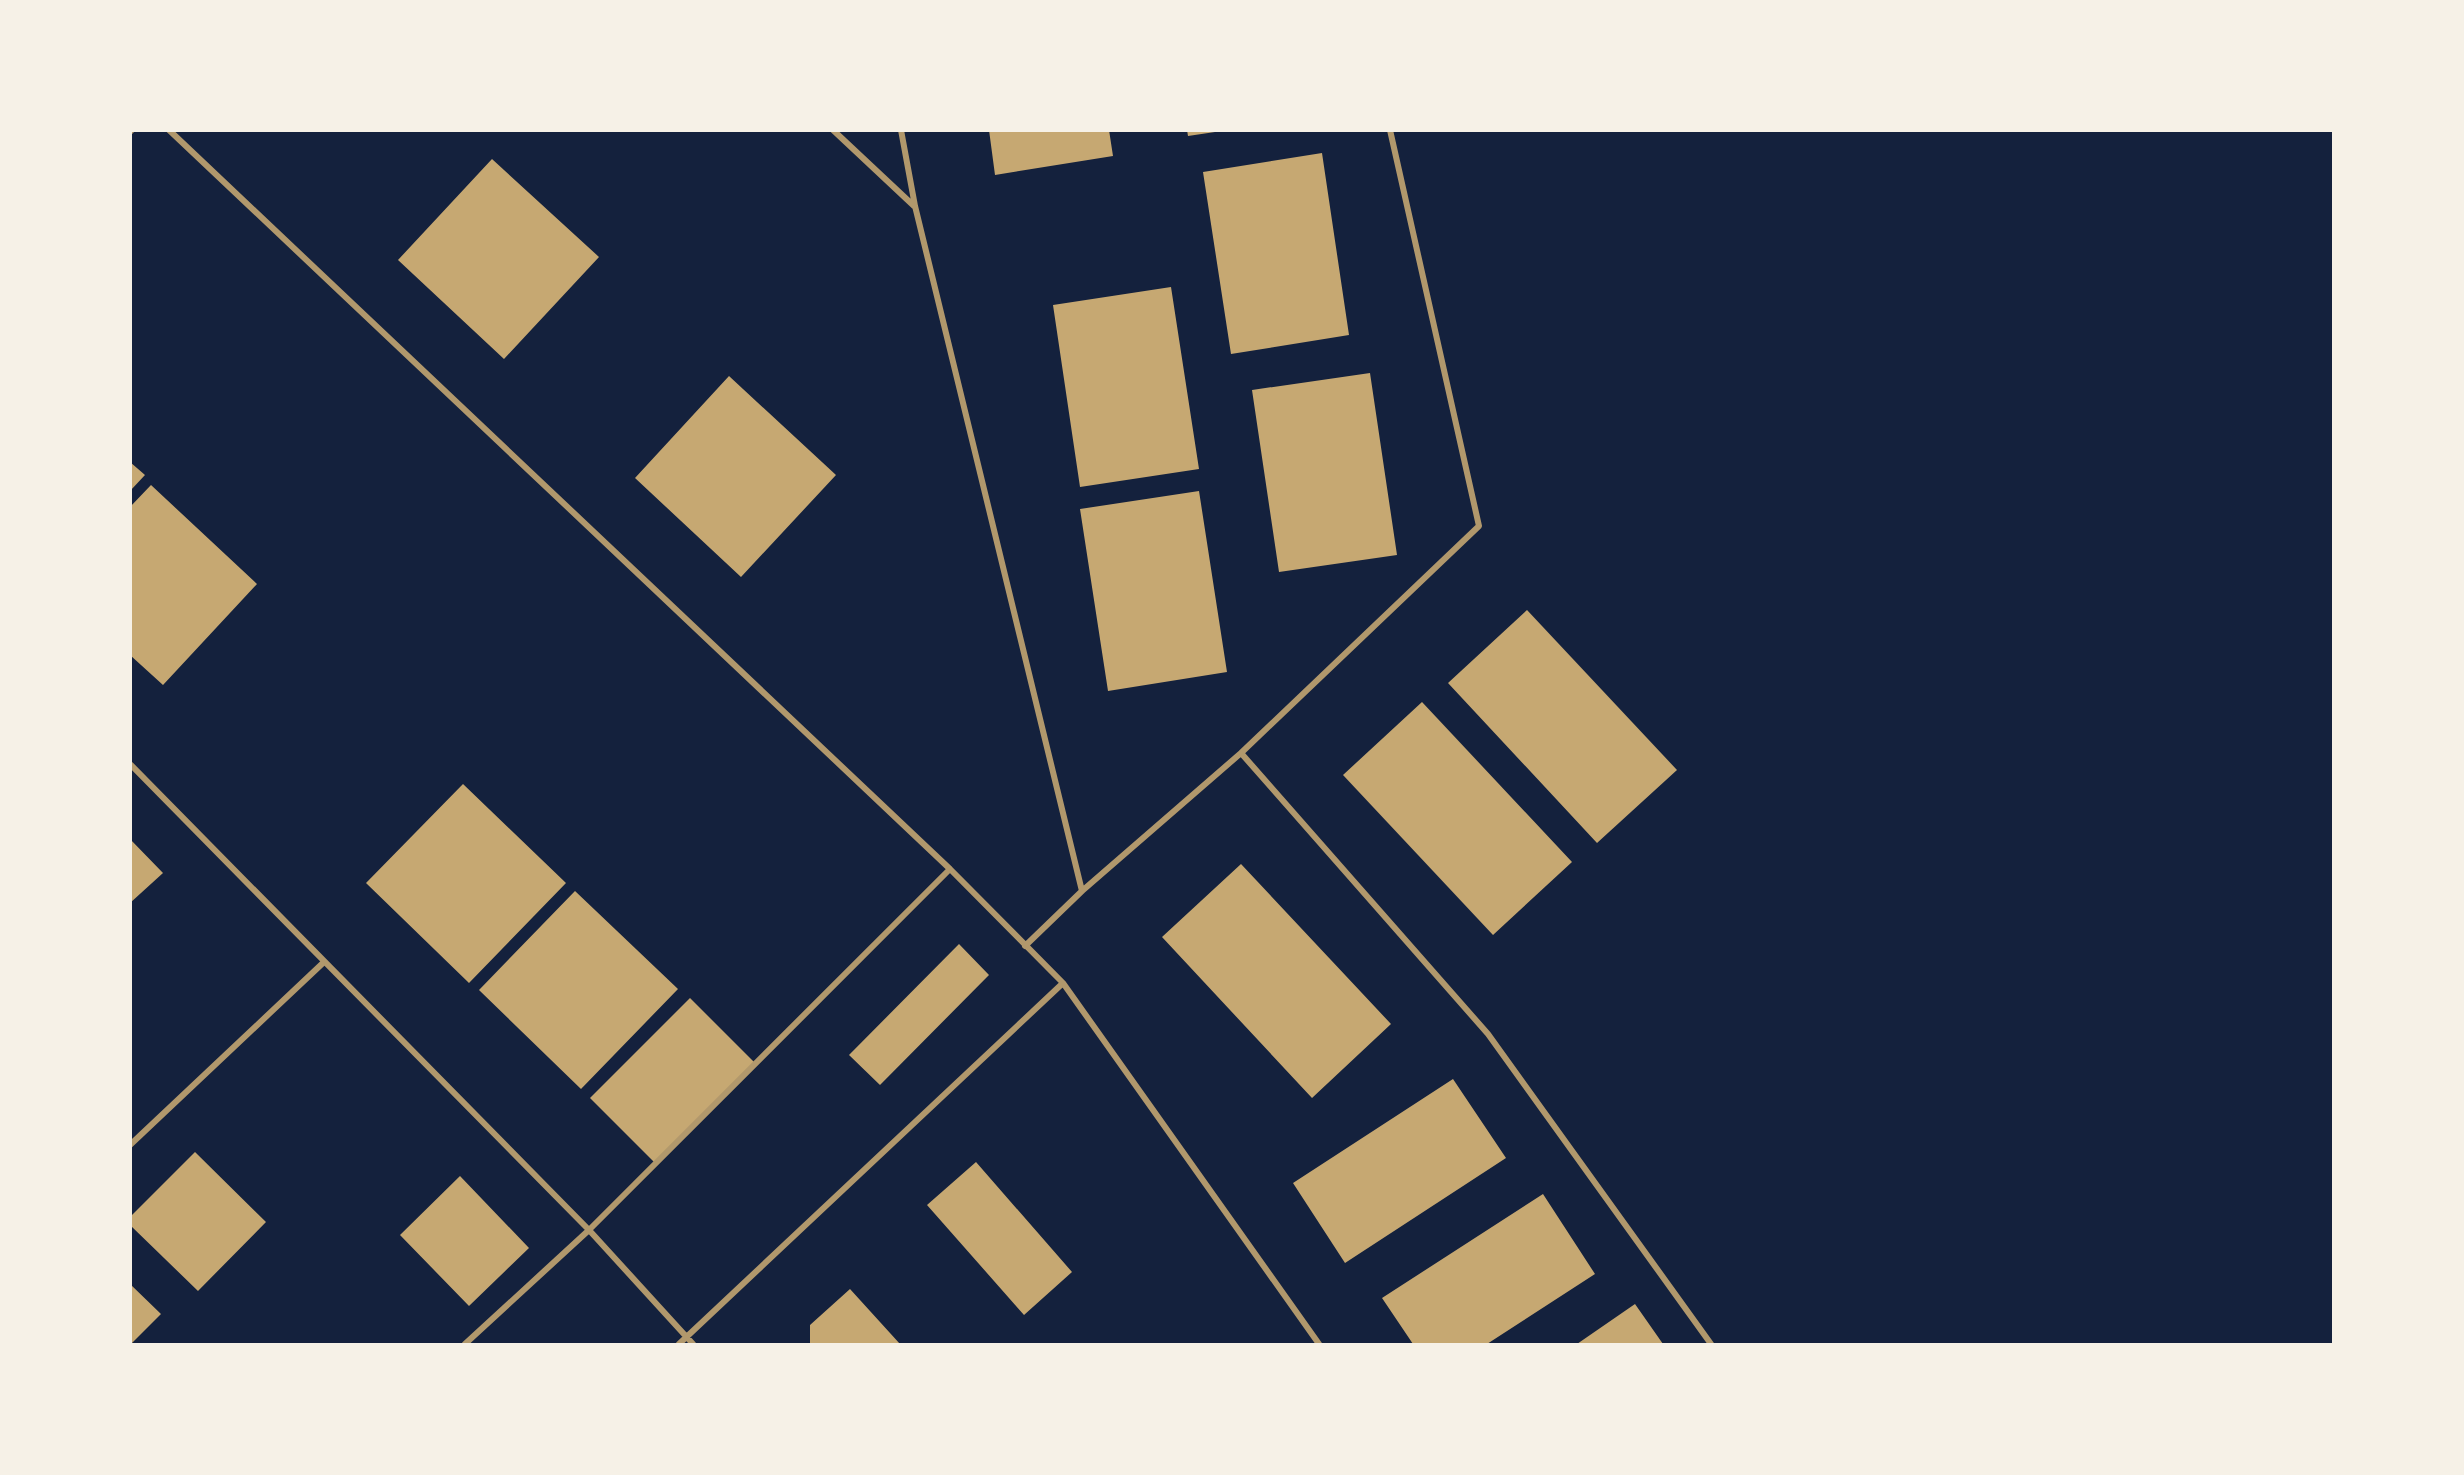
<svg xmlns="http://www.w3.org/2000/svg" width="2464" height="1475" font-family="Arial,sans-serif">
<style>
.building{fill:#c6a872}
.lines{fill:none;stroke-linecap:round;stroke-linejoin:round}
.minor{stroke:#b1986c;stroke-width:6}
</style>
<rect width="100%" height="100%" fill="#14213d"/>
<path class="building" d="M989 130H1109L1113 156 995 175Z
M1187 130H1215V132L1188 136Z
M1322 153 1349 335 1231 354 1203 172Z
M492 159 599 257 504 359 398 260Z
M1171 287 1199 469 1080 487 1053 305Z
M1370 373 1397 555 1279 572 1252 390Z
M729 376 836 475 741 577 635 478Z
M130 462 145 475 130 491Z
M151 485 257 584 163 685 130 655V507Z
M1199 491 1227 672 1108 691 1080 509Z
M1527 610 1677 770 1597 843 1448 683Z
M1422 702 1572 862 1493 935 1343 775Z
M463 784 566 883 469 983 366 883Z
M130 839 163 873 130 903Z
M1241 864 1391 1024 1312 1098 1162 937Z
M575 891 678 989 581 1089 479 990Z
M959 944 989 975 880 1085 849 1055Z
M690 998 755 1063 655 1163 590 1098Z
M1453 1079 1506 1158 1345 1263 1293 1183Z
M195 1152 266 1222 198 1291 130 1225V1217Z
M976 1162 1072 1272 1024 1315 927 1205Z
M460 1176 529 1248 469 1306 400 1235Z
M1543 1194 1595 1274 1487 1344H1413L1382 1298Z
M130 1284 161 1314 131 1344H130Z
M850 1289 900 1344H810V1325Z
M1635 1304 1663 1344H1577Z"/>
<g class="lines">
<path class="minor" d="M169 130 950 869 1063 983 1319 1344
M833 130 914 206
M901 130 915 206 1082 891
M130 132 132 130
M1241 753 1488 1034 1711 1344
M130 764 589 1230 693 1344
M1025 946 1082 891 1241 753 1479 526 1390 130
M130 1145 324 962
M465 1344 589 1230 950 869
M679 1344 1063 983"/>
</g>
<rect width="2464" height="1475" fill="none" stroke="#f6f1e7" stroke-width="264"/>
</svg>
